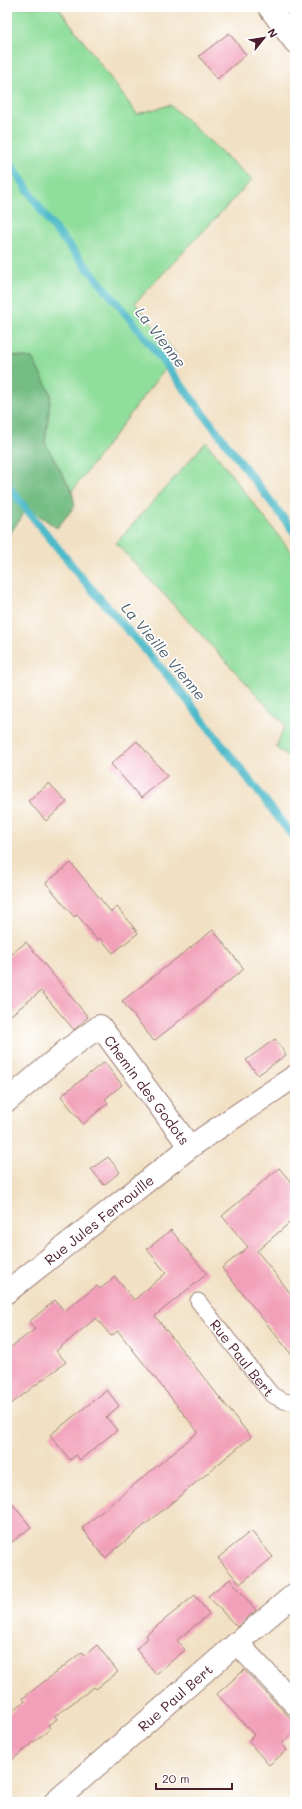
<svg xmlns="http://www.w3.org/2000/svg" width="302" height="1809" font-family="Mali,sans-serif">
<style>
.green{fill:#90de9c;stroke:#6d7e64}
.forest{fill:#74bd84;stroke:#5f6e58}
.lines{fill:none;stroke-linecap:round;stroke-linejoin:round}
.stream{stroke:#4ebac9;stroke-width:8}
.building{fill:#f2a0ba}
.service-casing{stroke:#9e8077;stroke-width:17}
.minor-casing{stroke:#9e8077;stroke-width:24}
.service{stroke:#fff;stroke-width:15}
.minor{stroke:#fff;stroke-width:22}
.labels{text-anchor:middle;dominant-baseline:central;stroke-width:3.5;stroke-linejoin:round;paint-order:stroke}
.street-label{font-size:14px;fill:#4a1f2b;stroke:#fff}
.water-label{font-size:15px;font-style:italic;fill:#4c5d6a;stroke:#fff}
</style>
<rect width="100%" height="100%" fill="#fff"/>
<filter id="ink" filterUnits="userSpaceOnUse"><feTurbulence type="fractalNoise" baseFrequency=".025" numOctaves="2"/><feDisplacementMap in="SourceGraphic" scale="8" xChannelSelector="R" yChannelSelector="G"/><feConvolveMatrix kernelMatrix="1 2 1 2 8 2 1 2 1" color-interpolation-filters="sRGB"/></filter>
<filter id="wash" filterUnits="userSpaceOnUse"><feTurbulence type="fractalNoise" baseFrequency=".012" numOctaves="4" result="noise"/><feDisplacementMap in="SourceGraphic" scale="16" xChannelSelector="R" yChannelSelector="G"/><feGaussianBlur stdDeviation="0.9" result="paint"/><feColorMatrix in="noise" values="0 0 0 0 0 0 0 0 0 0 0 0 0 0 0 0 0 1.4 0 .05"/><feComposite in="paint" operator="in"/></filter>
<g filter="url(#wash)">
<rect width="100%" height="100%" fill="#f1e0c3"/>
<path class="green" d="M7 7H58L137 114 170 105 252 180 135 303 176 354 72 491 45 443 51 394 32 358 7 355Z
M206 442 295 557V764L276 747 285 725 116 543Z"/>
<path class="forest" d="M7 355 32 358 51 394 45 443 72 491 75 506 57 528 28 508 7 538Z"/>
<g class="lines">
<path class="stream" d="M7 158 49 222 132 321 295 533
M7 485 82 578 174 683 295 839"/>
</g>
<g id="blocks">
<path class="building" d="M229 33 246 55 217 79 199 56Z
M137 741 167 776 141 798 111 764Z
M49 783 67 802 46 821 28 801Z
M71 863 111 912 117 907 138 933 113 953 100 938 97 940 77 915 74 917 46 883Z
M213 930 244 969 154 1041 122 1001Z
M26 942 88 1017 74 1030 41 991 7 1018V958Z
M275 1039 286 1055 258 1075 246 1060Z
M104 1062 122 1085 105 1099 108 1103 83 1124 61 1096Z
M108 1157 120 1172 104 1185 91 1169Z
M279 1168 295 1187V1218L257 1251 295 1299V1359L222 1268 248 1247 222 1216Z
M171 1230 207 1274 155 1316 251 1437 105 1558 82 1528 198 1432 118 1331 111 1336 96 1318 56 1351 66 1362 7 1407V1350L35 1329 29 1322 55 1300 64 1311 97 1286 100 1289 115 1277 134 1300 166 1273 147 1249Z
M107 1390 119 1406 106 1417 117 1430 80 1460 76 1455 70 1460 50 1435Z
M7 1497 31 1527 7 1546Z
M251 1531 273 1557 240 1584 218 1558Z
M230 1579 256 1610 237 1627 208 1596Z
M195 1595 209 1614 177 1640 185 1650 156 1674 136 1649 148 1638 146 1635Z
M97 1645 118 1672 96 1689 94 1687 55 1716 57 1719 48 1725 50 1729 7 1764V1715L25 1701 23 1698 82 1652 85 1655Z
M244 1670 295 1723V1731L282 1743 287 1750 269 1765 248 1741 254 1735 217 1694Z"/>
</g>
</g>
<g filter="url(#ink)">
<use href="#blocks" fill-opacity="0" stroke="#9e8077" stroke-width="1"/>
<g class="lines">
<defs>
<g id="service">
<path id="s1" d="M198 1301 272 1395 284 1401 295 1403"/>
</g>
<g id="minor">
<path d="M269 7 295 42"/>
<path id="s2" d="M7 1101 67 1050 100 1026 190 1147 295 1076"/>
<path id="s3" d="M7 1292 190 1147"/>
<path d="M237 1643 295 1704"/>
<path id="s4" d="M55 1802 237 1643 295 1594"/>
</g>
</defs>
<use href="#service" class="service-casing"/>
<use href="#minor" class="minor-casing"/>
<use href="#service" class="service"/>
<use href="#minor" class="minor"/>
</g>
</g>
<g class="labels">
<g class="street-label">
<text stroke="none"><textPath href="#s2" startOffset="199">Chemin des Godots</textPath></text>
<text stroke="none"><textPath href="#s3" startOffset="117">Rue Jules Ferrouille</textPath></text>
<text stroke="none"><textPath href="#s1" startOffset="72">Rue Paul Bert</textPath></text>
<text stroke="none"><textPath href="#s4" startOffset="159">Rue Paul Bert</textPath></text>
</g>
<g class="water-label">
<text transform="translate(161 337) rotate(52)">La Vienne</text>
<text transform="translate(164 651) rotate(50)">La Vieille Vienne</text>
</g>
</g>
<rect width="302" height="1809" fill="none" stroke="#fff" stroke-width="24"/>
<g transform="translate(264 38) rotate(60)" stroke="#ffffff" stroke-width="3" paint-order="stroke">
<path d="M0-3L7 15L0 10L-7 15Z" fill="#4a1f2b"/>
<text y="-6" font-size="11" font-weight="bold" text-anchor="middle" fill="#4a1f2b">N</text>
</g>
<path d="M156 1783v6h76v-6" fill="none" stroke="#4a1f2b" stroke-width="2"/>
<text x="162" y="1783" font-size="12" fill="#4a1f2b" stroke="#ffffff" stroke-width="3" paint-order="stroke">20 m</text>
</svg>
